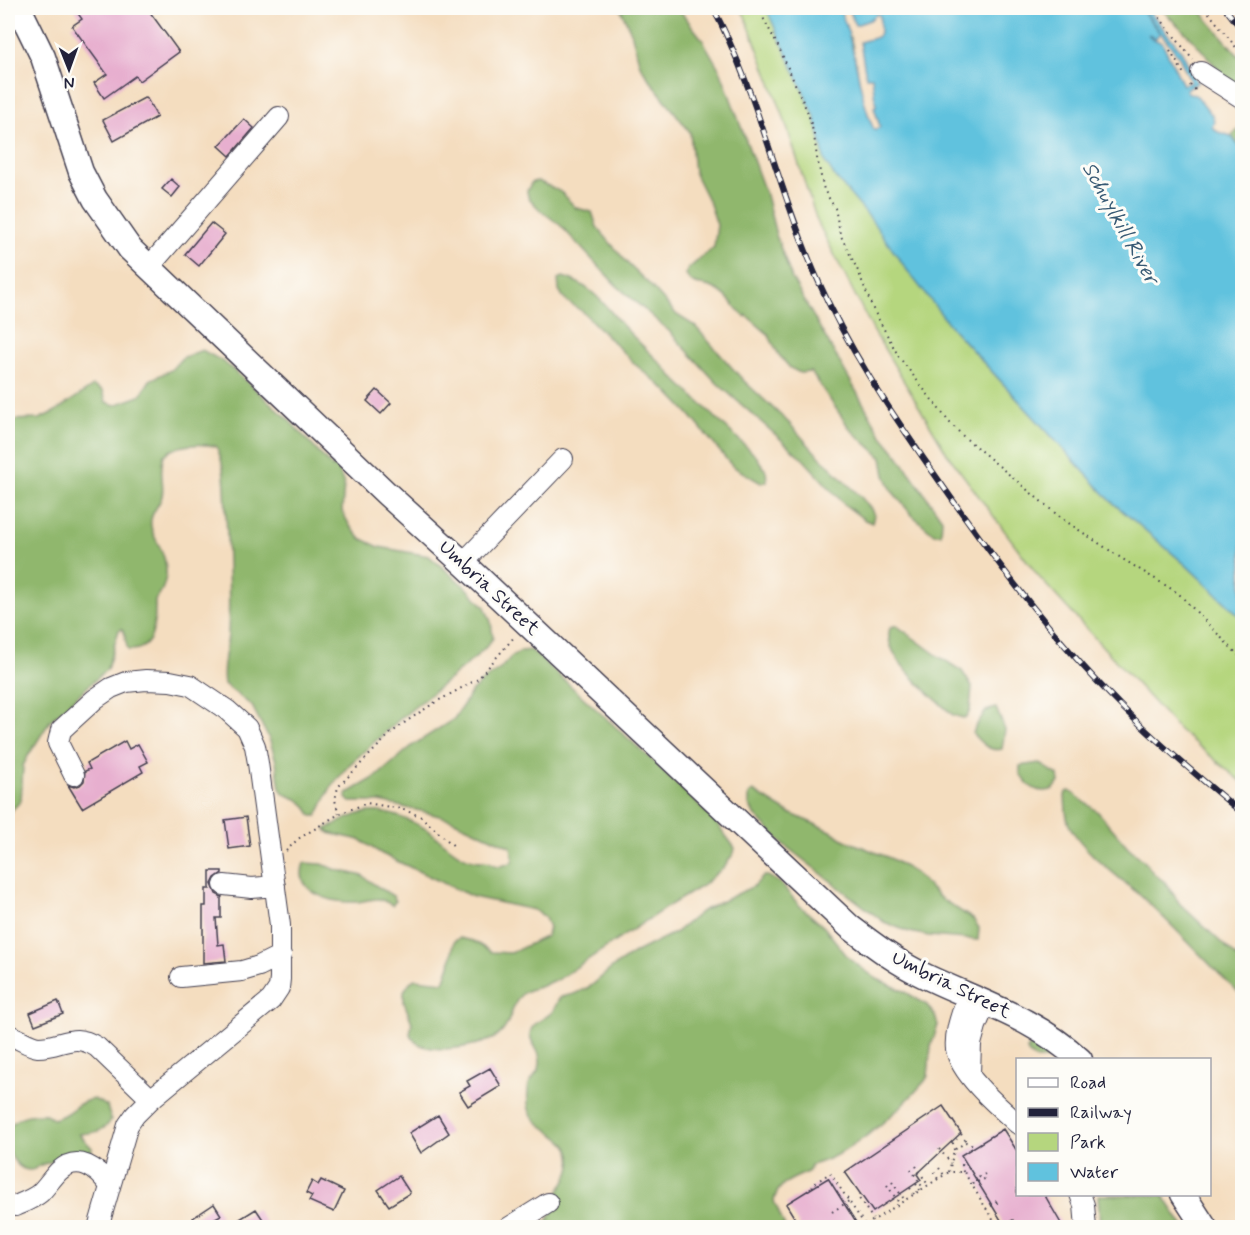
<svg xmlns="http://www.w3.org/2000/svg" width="1250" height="1235" font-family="Mynerve,sans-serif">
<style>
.green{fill:#b5d67e;stroke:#6c7c5c;stroke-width:1.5}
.forest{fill:#90b76d;stroke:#596c54;stroke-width:1.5}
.water{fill:#60c2de;stroke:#41728c;stroke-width:1.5}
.building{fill:#e7afcf}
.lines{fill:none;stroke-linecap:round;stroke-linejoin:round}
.minor-casing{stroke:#423e4f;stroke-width:22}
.major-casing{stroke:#423e4f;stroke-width:27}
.path{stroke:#423e4f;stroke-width:2;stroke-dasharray:1.5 4.5;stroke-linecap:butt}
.minor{stroke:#fff;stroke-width:20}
.major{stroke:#fff;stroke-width:24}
.rail-casing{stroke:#22223b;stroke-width:6}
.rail{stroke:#fdfcf7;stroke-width:4;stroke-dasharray:11;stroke-linecap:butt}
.labels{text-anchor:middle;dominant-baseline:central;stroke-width:6;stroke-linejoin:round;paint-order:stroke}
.street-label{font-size:20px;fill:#22223b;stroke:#fdfcf7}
.water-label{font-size:21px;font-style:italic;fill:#385a74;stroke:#fdfcf7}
</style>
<rect width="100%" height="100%" fill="#fdfcf7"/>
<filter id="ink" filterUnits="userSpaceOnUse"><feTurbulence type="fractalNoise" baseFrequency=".0167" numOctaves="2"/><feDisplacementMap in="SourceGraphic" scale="12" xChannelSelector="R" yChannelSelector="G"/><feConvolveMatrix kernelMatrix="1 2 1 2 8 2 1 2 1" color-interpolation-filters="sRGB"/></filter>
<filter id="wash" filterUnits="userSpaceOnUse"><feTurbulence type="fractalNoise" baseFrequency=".008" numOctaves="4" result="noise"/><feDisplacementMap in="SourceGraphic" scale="24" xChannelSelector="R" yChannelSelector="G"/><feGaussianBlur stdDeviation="1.35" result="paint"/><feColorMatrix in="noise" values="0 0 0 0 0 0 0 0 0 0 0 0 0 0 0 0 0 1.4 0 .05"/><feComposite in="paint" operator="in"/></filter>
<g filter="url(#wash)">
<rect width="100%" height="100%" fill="#f4ddbf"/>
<path class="green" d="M740 8H839L852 43 865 111 952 328 1111 501 1186 565 1242 618V782L1179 730 1039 577 948 455 873 330 817 221 782 112 745 16Z"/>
<path class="forest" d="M620 8H678L702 39 721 72 766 195 776 235 792 279 882 436 897 454 942 519 941 534H934L912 515 892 491 885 475 882 458 850 429 811 372 800 373 790 368 779 355 768 334 746 315 745 317C734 308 728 294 713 288 702 283 691 288 686 274L688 269 714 247 717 225 710 204 694 172 690 132 649 79 640 65 631 32Z
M1160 8H1198L1242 60V91L1227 82 1217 68 1193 40Z
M1242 126V150L1231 136Z
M538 181 561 192 576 208 592 212 597 227 629 265 648 283 677 315 695 326 743 380 789 423 816 453 861 497 871 509 874 515 872 523 865 520 845 505 803 459 717 383 669 331 616 285 560 225 540 210 528 197 527 191 532 182Z
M563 277C595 286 606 308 627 330 643 347 660 361 674 378L756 456 766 471 767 481 761 483 732 466 689 414 667 391 636 365 583 312 565 300 559 290 558 279Z
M202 350 224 362 256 390 287 418 333 468 334 465 338 469 344 484 342 511 350 526 360 538 379 547 429 556 469 590 485 607 491 622 493 638 487 646 475 658 400 719 349 765 331 787 317 816H312L305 805 297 799 284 794 280 788 276 761 270 741 252 706 224 684C221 667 227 651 228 634 230 593 228 554 226 514 225 491 226 466 216 446 198 443 179 443 164 455 158 472 165 483 162 496 159 507 149 514 151 526 152 535 159 543 162 552 169 569 167 587 155 600 155 620 157 652 128 650 125 643 126 635 122 629L119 630 107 669 50 721 28 756 23 766 21 801 8 814V420L39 419 54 412 93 386 103 391 106 402 115 405 140 396 150 380 171 370 182 358Z
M893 626H897L938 656 962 671 972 687 970 710 967 717 963 718 953 715C935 698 880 656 890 628Z
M531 650 651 759 714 820 735 848 734 853 724 867 702 886 667 907 557 980C550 981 549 983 544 985 537 989 529 988 522 994 509 1006 512 1027 496 1037 478 1047 420 1059 410 1034L412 1023 404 1002V991L410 982 415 979 444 982 450 965 454 941 460 938 473 941 491 952 511 953 547 936 549 927 544 916 534 910 473 897 382 854 360 840 329 833 326 829C340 822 353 814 369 812 387 810 411 820 426 829 446 842 459 862 485 861 490 861 493 865 498 866 502 866 508 864 511 863L513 859 511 847 450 819 421 811 380 802H350L346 798 348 793 376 777 413 745 454 719 472 691 484 680 499 670 511 657 521 651Z
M996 708 1005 730 1002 749C989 752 981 743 973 734L975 727 986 711Z
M1039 763 1058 775 1059 782 1054 789C1038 795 1028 787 1020 773V766Z
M753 791 789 813 831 831 845 840 892 859 915 873 940 898 973 919 979 928 978 940 929 936 909 932 884 922 783 844 755 815 749 805V794Z
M1070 791 1098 812 1128 847 1145 862 1154 874 1165 882 1180 904 1242 962V996C1208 964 1177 929 1143 898 1120 877 1086 855 1070 827 1065 818 1066 806 1065 796L1066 792Z
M304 863 322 864 337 870 363 876 375 885 393 896 396 901 392 905C388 903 383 900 379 899 371 898 363 902 355 902 332 903 293 893 304 863Z
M764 876H768L780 883 799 905 824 927 848 957 859 966 877 979 904 991 927 1005 935 1016 938 1025 931 1046 928 1076 925 1081C898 1112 851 1155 811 1165L809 1171C795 1179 778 1181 774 1201L785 1227H545C547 1221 550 1217 553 1211 555 1207 555 1202 556 1198 562 1183 574 1174 571 1155 567 1135 538 1130 530 1112 527 1105 527 1091 529 1084 532 1076 541 1073 540 1060 540 1049 527 1041 531 1030 534 1021 546 1019 552 1012 556 1008 556 1001 561 997L574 994 591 986 613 967 636 952 676 932 702 911 754 886Z
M1030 1045 1048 1054 1053 1059H1035L1028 1053 1027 1049Z
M94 1099 107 1106 111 1120C104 1133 91 1133 79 1134L92 1148 91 1153C82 1158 73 1156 64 1159 56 1161 48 1162 41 1165 37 1167 34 1171 29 1170 11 1169 1 1138 11 1125 19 1114 34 1114 46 1114L53 1119C72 1115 74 1102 94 1099Z
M1098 1195H1163L1184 1227H1100Z"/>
<path class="water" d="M766 8H839C857 47 857 91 874 130L880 127 874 107 876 106 872 77H866L860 42C883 35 880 41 880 16L877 14 870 20 855 25 849 8H1140L1160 33 1155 39 1148 34 1152 39 1162 42 1183 85 1191 82 1179 57 1142 8H1147L1182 52 1197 83 1186 89 1187 92 1197 96 1212 115 1214 121 1212 127 1218 132 1231 136 1242 150V618L1186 565 1111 501 952 328 907 270 870 218 835 177 825 162 815 117Z"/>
<g id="blocks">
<path class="building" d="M74 8H147L179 52 139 81 135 76 104 98 94 83 107 74 72 26 82 19Z
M146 97 157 117 114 141 103 120Z
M244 119 254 128 230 156 219 146Z
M171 179 180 187 172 197 162 189Z
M211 223 225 234 199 266 185 254Z
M377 390 391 403 381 414 367 401Z
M125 741 129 749 138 744 148 762 140 766 143 772 82 808 68 785 74 787 80 785 84 781 85 771 90 769 87 763Z
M246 817 250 846 229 849 225 820Z
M210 871H222V873L215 878 212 884 216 894 222 897 221 898V918H216L218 945 224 944 226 961 203 963V906H206V889H210Z
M58 1001 63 1014 35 1025 30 1013Z
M490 1068 501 1086 468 1106 459 1092 470 1086 467 1081Z
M943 1106 961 1133 917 1174 921 1180 873 1212 845 1172Z
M438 1115 449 1133 421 1153 409 1133Z
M1003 1129 1017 1151V1194H1044L1063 1227H1017L1013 1220 1004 1225 961 1155Z
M399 1176 410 1193 389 1206 378 1190Z
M828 1178 857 1224 851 1227H800L786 1204Z
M321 1180 344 1191 334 1212 309 1201 312 1196 306 1193 312 1181 318 1185Z
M214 1204 221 1215 199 1227 193 1218Z
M256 1209 268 1227H227Z"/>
</g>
</g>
<g filter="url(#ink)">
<use href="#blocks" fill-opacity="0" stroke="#423e4f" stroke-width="1.5"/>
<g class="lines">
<defs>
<path id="minor" d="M1201 72 1242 98
M149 267 279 117
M463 563 563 459
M74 775 58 743 61 730 95 699 111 688 126 682 146 680 170 681 190 685 227 710 247 728 255 746 258 763 280 925V979L279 988 271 1000 151 1099 135 1115 128 1125 98 1228
M224 885 252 888 275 886
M181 977 242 971 259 966 281 955
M968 994C963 1011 954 1031 956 1049 960 1074 999 1107 1018 1124
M8 1035C18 1037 28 1046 38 1047 63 1047 72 1031 97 1047L151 1099
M970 1074 971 1044 976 1026 986 1002
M1080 1194 1084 1205 1086 1228
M15 1206C24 1202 33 1199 40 1193 47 1186 52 1178 59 1171 78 1153 98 1169 110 1186
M508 1228 548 1203"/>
<path id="major" d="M19 8 43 57 81 172 95 199 130 249 387 494 463 563 850 927C875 946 899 964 927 977 980 1002 1036 1019 1080 1060
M1183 1194 1205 1228"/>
</defs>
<use href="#minor" class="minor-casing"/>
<use href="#major" class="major-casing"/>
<path class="path" d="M758 8 780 50 808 113 814 135 817 158 824 190 835 208 840 234 858 271 873 309 899 357 949 422 963 436 1061 518 1121 558 1178 593 1242 659
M1152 8 1193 60
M1205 8 1242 55
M1170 51 1184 74
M1190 85 1193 89 1199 90
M339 814 335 800 338 787 391 733 407 721 434 703 478 679 515 636
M286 851 298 839 339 814 367 803 401 809 420 816 455 847
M961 1134 966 1141
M939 1149 951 1163
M954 1150 953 1143 957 1139
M916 1166 928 1185
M939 1168 944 1175
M911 1169 923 1188
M934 1172 938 1179
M949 1172 954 1150 966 1142 976 1146
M963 1172 962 1165 966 1163
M892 1182 904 1199
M976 1182V1179L985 1174
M916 1184 920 1190
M972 1184 987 1178
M887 1185 899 1203
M813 1187 812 1185 830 1173 867 1228
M910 1188 914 1194
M861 1195 858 1197 873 1219
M991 1206 1001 1201
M986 1209 999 1199
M832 1212 849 1201
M866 1225 949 1172H964L998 1228
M1007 1228 1015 1223
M1012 1228 1016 1225"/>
<use href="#minor" class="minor"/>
<use href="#major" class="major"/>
<defs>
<path id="rail" d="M713 8C758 93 778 190 817 278 847 347 890 411 933 472 990 554 1050 635 1121 706 1159 744 1201 779 1242 813
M1225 8 1242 30"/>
</defs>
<use href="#rail" class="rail-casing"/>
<use href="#rail" class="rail"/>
</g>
</g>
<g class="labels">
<g class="street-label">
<text transform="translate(489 588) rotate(43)">Umbria Street</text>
<text transform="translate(951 985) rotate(26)">Umbria Street</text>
</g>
<g class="water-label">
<text transform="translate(1120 223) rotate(61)">Schuylkill River</text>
</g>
</g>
<rect width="1250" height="1235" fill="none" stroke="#fdfcf7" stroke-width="30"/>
<rect x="1016" y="1058" width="195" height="138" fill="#fdfcf7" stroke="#a5a5ac" stroke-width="1.5"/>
<rect x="1028" y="1078" width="30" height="9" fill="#ffffff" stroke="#a5a5ac" stroke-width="1.5"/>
<text x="1070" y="1088" font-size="18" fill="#22223b">Road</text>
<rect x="1028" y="1108" width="30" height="9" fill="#22223b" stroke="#a5a5ac" stroke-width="1.5"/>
<text x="1070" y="1118" font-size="18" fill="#22223b">Railway</text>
<rect x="1028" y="1133" width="30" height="18" fill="#b5d67e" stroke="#a5a5ac" stroke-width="1.5"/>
<text x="1070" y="1148" font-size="18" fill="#22223b">Park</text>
<rect x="1028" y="1163" width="30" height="18" fill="#60c2de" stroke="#a5a5ac" stroke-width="1.5"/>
<text x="1070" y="1178" font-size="18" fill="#22223b">Water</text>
<g transform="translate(69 69) rotate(179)" stroke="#fdfcf7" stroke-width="4.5" paint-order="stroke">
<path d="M0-4.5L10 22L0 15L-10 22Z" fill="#22223b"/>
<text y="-9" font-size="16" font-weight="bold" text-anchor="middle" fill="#22223b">N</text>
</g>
</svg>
